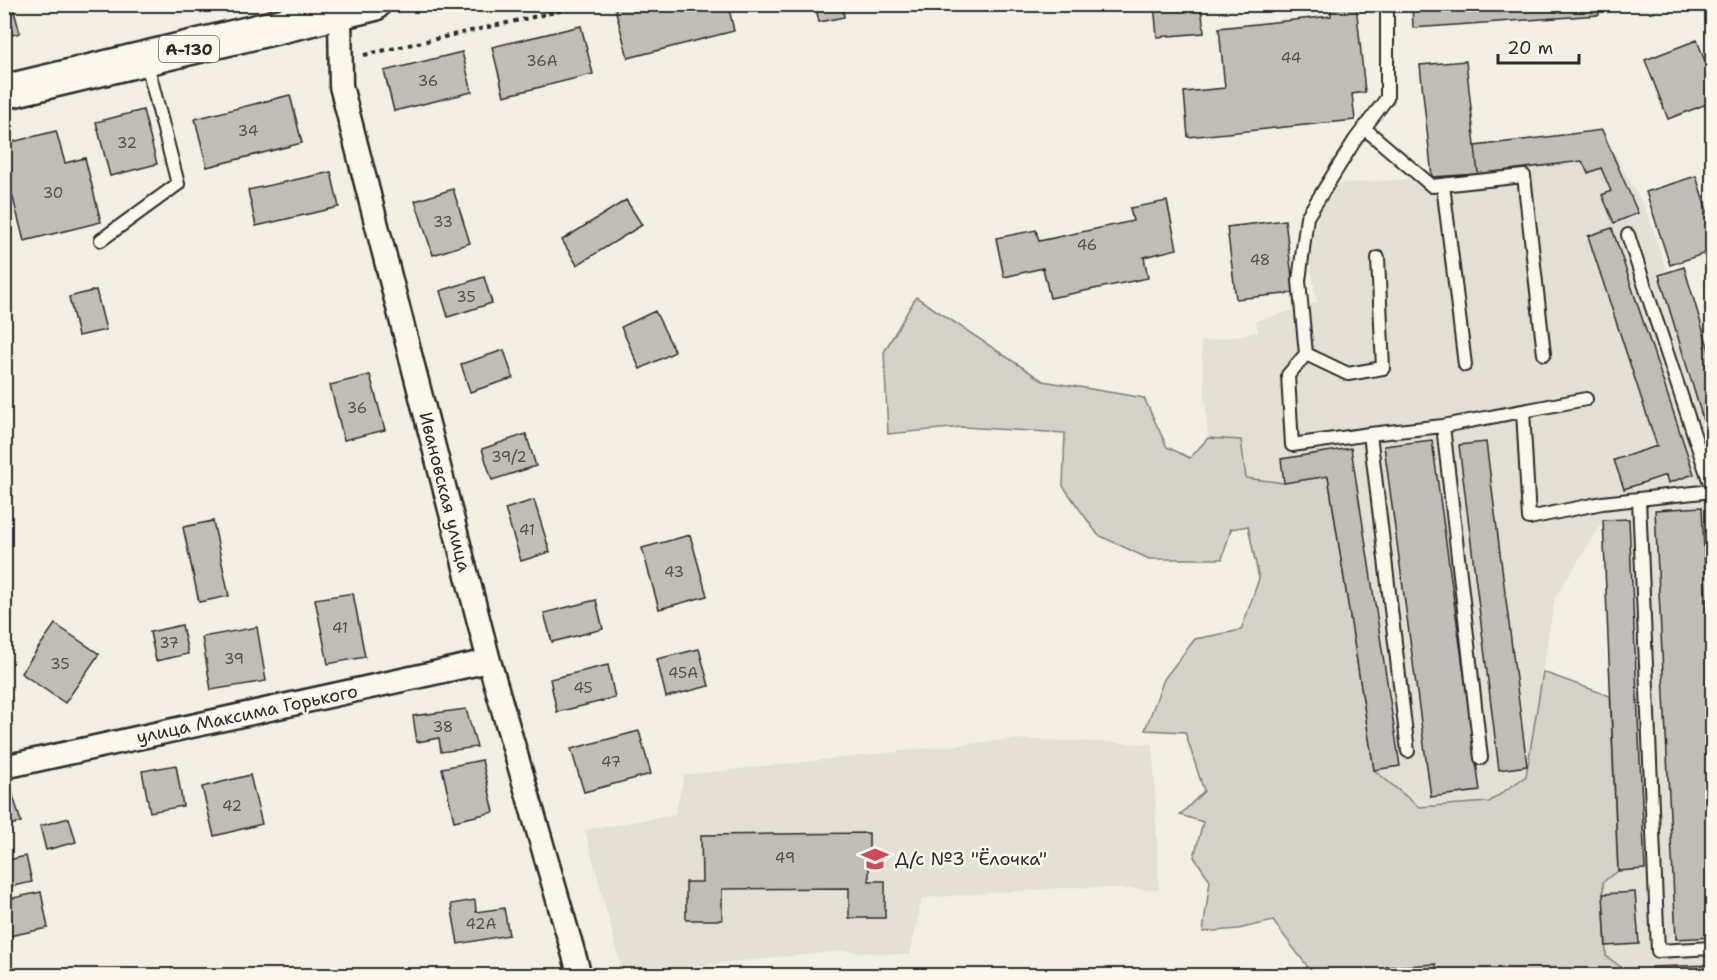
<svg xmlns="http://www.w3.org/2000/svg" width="1717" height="980" font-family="'Shantell Sans',sans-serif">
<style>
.built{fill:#e4e0d6}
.green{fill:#d5d2c9;stroke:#807e7a;stroke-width:1.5}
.building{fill:#c0beb6;stroke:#2b2b2b;stroke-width:1.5}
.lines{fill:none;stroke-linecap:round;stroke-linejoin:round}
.lane-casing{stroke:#2b2b2b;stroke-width:16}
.street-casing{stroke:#2b2b2b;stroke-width:27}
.primary-casing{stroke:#2b2b2b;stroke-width:38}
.path{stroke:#2b2b2b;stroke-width:4;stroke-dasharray:4.5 4.5;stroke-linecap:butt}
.lane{stroke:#fbf7ec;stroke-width:12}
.street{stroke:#fbf7ec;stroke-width:22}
.primary{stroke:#fbf7ec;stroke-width:33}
.labels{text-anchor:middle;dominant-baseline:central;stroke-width:5;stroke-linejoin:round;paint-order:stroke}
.number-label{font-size:15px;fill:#50504e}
.shield{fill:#fbf7ec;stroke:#696865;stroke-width:1.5}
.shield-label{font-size:16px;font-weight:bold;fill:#2b2b2b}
.street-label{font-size:18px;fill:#2b2b2b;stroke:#fbf7ec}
.poi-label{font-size:18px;fill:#2b2b2b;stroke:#fbf7ec;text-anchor:start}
</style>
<rect width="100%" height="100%" fill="#f3efe4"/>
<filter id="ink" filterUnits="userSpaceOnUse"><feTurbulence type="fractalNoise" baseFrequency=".0167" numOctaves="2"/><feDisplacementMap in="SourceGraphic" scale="12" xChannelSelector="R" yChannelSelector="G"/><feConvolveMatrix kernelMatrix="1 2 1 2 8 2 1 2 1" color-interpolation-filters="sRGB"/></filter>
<g filter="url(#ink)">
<path class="built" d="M1602 130 1649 216 1667 272 1684 267 1712 360V975H1632L1606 956 1603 882 1618 870 1603 522 1555 597 1527 766 1526 776 1489 802 1419 807 1374 770 1329 477 1284 483 1246 478 1240 440 1208 438 1201 342 1258 332 1256 321 1317 303 1309 257 1325 185 1478 174 1475 146Z
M1014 739 1153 744 1159 890 1075 887 922 898 910 955 844 951 623 973 585 830 675 815 684 775Z"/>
<path class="green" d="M916 297 1043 381 1144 398 1167 447 1190 458 1208 438 1241 440 1246 478 1284 483 1328 476 1374 770 1419 807 1489 802 1526 776 1543 672 1610 696 1618 871 1603 882 1606 956 1632 975H1284L1308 967 1273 921 1238 929 1203 932 1210 880 1194 857 1203 822 1180 815 1204 791 1185 732 1145 730 1164 679 1195 639 1241 630 1259 579 1248 526 1231 529 1222 559H1149L1098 535 1063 486 1065 433 962 427 888 434 884 352Z"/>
<path class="building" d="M4 4H12L20 33 4 37Z
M628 4H728L734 31 628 58 615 8Z
M815 4H842L844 17 819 22Z
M1154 4H1201L1204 33 1157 37Z
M1330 4H1356L1365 92 1352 94 1355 120 1188 137 1184 92 1225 88 1219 28 1331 16Z
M1412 4H1598L1599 15 1413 28Z
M581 26 593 74 504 96 492 47Z
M1697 40 1712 80V102L1668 119 1645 60Z
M462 52 472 92 394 111 384 71Z
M1466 61 1478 174 1432 177 1420 65Z
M290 95 302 143 207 167 195 119Z
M143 110 157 164 110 176 96 122Z
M1602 130 1638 213 1614 223 1602 195 1611 191 1601 168 1588 173 1582 161 1478 174 1475 146Z
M56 131 65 163 85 158 101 222 24 241 4 163V144Z
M331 172 339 207 256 226 248 190Z
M1696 176 1712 227V251L1670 265 1646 192Z
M453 189 470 243 433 255 415 201Z
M626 200 642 225 577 265 562 240Z
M1167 201 1177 249 1144 257 1148 278 1050 298 1043 268 1004 277 996 238 1036 230 1039 241 1133 221 1130 208Z
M1285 220 1294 293 1236 299 1227 227Z
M1612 228 1694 474 1668 483 1666 475 1624 489 1614 460 1657 446 1588 236Z
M1684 267 1712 360V449L1659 275Z
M484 277 492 303 448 317 440 291Z
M96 290 106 330 78 336 69 297Z
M655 311 675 352 640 369 621 327Z
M504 350 513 378 470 392 461 364Z
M370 375 385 430 344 440 330 385Z
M526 434 536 466 492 480 482 449Z
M1432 440 1480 791 1431 797 1384 446Z
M1486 442 1527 766 1499 770 1459 445Z
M1351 448 1400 766 1374 770 1328 476 1284 483 1281 459Z
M534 500 550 552 521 561 505 509Z
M1702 507 1712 725V937L1676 939 1655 510Z
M1629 519 1645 869 1618 871 1603 520Z
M213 521 229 596 199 602 183 527Z
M690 535 707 596 659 609 642 548Z
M353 593 365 657 328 664 315 599Z
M596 600 603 629 552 642 544 613Z
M55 624 99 654 65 703 21 673Z
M182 625 188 654 156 661 150 632Z
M257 627 266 681 211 690 202 637Z
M699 649 709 686 666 697 657 659Z
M608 665 615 698 557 712 550 679Z
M466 709 477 747 441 752 439 738 417 742 413 716Z
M639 731 651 774 584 792 571 749Z
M482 760 494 812 454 821 442 768Z
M176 765 183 806 150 812 142 771Z
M250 775 262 824 214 836 202 787Z
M8 779 21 822 4 827V780Z
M69 818 76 842 46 850 40 826Z
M869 833V881H885V918H849V888L722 889V920H686V882H702L701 835Z
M26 856 32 882 4 888V861Z
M41 892 48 928 4 937V900Z
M1635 892 1639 944 1606 946 1603 894Z
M475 900 476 912 504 908 509 935 458 944 451 904Z
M1436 964 1437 976H1387L1386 967Z
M1712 965V976H1652V967Z
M701 970 702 976H677Z"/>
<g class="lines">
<defs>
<path id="lane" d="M1387 4V98L1355 140 1307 217 1299 281 1306 354 1288 375 1292 445 1370 434 1443 426 1586 399
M1364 128 1432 186 1524 176 1544 354
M1443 185 1465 365
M1628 235 1712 489
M101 240 178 184 146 60
M1306 354 1348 374 1383 368 1378 258
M1523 411 1529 518 1602 503 1712 491
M1443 426 1481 758
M1370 434 1408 751
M1639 499 1658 951 1712 948"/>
<path id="street" d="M338 4 340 12 341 86 489 661 580 976
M4 767 489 661"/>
<path id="primary" d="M4 92 373 4"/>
</defs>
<use href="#lane" class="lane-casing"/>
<use href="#street" class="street-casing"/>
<use href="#primary" class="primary-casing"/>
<path class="path" d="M364 55 591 4"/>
<use href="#lane" class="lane"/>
<use href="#street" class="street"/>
<use href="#primary" class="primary"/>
</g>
</g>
<defs>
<symbol id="school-bare" viewBox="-9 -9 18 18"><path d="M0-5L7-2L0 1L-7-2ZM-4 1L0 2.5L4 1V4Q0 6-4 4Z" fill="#d1495b" stroke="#fbf7ec" stroke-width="2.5" paint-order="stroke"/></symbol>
</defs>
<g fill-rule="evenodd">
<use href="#school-bare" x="856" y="840" width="38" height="38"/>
</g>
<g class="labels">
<g class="number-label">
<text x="1291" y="58">44</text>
<text x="542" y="61">36А</text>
<text x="428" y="81">36</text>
<text x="248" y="131">34</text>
<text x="127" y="143">32</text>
<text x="53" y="193">30</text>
<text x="443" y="222">33</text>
<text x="1087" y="245">46</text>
<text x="1260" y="260">48</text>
<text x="466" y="297">35</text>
<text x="357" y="408">36</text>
<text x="509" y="457">39/2</text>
<text x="527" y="530">41</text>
<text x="674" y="572">43</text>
<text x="340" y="628">41</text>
<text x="169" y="643">37</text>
<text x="234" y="659">39</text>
<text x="60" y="664">35</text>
<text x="683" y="673">45А</text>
<text x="583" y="688">45</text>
<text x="443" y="727">38</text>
<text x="611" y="762">47</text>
<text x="232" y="806">42</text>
<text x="785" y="858">49</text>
<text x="481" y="924">42А</text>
</g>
<rect class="shield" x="159" y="36" width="60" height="26" rx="4.5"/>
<g class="shield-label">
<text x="189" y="49">А-130</text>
</g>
<g class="street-label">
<text transform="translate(445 492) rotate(76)">Ивановская улица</text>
<text transform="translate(247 714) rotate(-12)">улица Максима Горького</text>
</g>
<g class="poi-label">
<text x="895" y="859">Д/с №3 "Ёлочка"</text>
</g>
</g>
<rect width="1717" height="980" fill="none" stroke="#fbf7ec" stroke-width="24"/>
<rect x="12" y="12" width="1693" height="956" fill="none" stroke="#2b2b2b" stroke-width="2" filter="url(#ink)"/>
<path d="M1498 54v9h81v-9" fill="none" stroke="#2b2b2b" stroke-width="3"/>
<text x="1507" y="54" font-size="18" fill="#2b2b2b" stroke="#fbf7ec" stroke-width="4.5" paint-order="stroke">20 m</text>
</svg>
